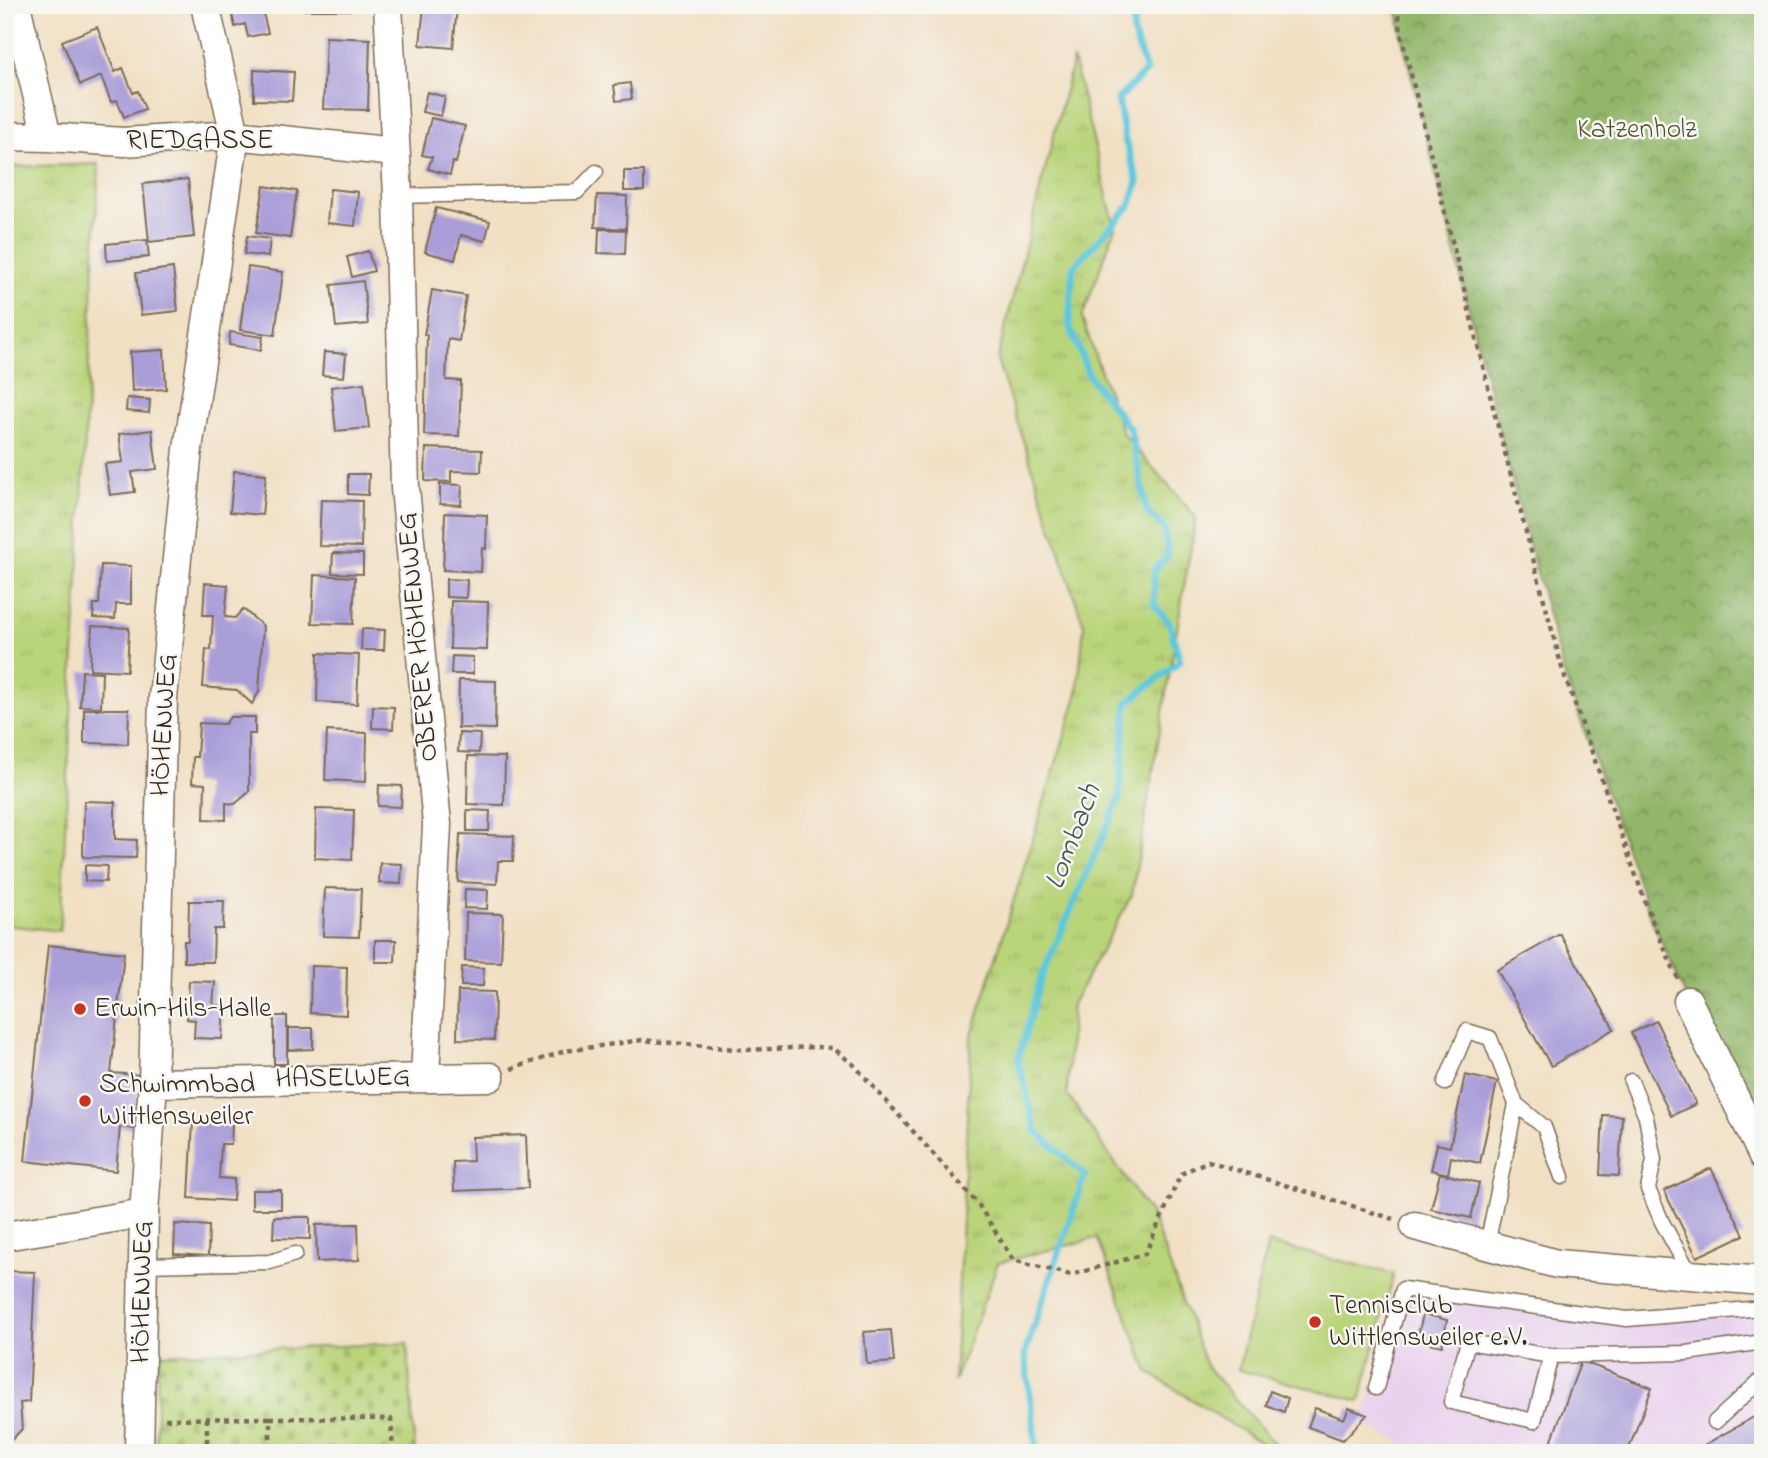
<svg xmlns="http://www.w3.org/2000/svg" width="1768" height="1458" font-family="'Indie Flower',sans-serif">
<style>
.built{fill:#e9d2ee}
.grass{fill:url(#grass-tufts);stroke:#7a7f4c;stroke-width:2}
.forest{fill:url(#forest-crowns);stroke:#667044;stroke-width:2}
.cemetery{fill:url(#cemetery-stones);stroke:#7a7f4c;stroke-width:2}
.garden{fill:#b9d479;stroke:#7a7f4c;stroke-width:2}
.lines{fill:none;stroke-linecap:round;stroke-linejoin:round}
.stream{stroke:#5fc7dc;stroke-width:7}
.building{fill:#aa9ed9}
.service-casing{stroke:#7b6a58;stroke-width:17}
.minor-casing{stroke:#7b6a58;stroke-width:31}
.path{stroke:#7b6a58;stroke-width:4.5;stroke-dasharray:5 5;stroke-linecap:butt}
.service{stroke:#fff;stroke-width:14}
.minor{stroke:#fff;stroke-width:28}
.poi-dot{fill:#c8321e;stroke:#f6f6f2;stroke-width:2.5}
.labels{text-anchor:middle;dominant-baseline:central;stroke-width:5;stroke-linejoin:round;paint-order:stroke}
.park-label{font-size:28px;fill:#5a5435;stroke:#f6f6f2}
.street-label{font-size:28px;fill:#3b2a1e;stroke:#f6f6f2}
.poi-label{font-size:28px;fill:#3b2a1e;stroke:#f6f6f2;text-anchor:start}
.water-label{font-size:30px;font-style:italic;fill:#465957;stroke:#f6f6f2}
</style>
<defs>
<pattern id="grass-tufts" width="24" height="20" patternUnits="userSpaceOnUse" patternTransform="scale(1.75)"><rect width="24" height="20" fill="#b9d479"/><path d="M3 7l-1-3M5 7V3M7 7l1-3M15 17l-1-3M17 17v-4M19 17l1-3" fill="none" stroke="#a0b668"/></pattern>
<pattern id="forest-crowns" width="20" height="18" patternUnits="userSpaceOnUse" patternTransform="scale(1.75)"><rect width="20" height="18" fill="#92b669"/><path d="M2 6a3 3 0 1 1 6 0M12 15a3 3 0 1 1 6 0" fill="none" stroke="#789456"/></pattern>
<pattern id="cemetery-stones" width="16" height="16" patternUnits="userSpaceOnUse" patternTransform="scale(1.75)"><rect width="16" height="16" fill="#b9d479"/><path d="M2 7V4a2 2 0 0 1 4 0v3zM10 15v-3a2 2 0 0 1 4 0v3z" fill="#a0b668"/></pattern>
</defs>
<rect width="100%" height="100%" fill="#f6f6f2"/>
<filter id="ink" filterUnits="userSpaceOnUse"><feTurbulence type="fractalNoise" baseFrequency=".0143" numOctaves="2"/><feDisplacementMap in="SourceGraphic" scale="14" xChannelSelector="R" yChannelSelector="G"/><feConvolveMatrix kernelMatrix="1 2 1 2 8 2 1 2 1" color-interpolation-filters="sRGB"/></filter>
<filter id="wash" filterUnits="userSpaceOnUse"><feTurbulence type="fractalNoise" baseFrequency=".00686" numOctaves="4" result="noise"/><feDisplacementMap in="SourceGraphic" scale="28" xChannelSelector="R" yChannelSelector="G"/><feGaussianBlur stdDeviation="1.57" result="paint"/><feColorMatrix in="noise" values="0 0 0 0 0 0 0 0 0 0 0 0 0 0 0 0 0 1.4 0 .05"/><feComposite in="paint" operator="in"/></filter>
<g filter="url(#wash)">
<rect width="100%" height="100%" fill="#f1e0c4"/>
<path class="built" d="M1403 1289 1627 1319 1763 1309V1453H1426L1361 1424Z"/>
<path class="grass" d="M1073 59 1115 228 1082 318 1123 434 1196 517 1132 895 1072 1004 1067 1094 1152 1216 1206 1366 1283 1453H1277L1148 1372 1097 1238 998 1263 954 1382 971 1038 1077 696 1084 626 997 360Z
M99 164 60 931 5 925V167Z"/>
<path class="forest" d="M1397 5H1763V1143L1688 1001 1651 918 1562 668 1495 415 1402 38Z"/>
<path class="cemetery" d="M407 1343 415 1453H156L158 1354Z"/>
<path class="garden" d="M1268 1243 1394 1274 1360 1401 1238 1370Z"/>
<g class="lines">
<path class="stream" d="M1037 1453 1025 1353 1085 1175 1036 1131 1018 1060 1041 978 1119 799 1127 703 1180 661 1169 622 1154 605V570L1168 555 1164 528 1147 512 1130 429 1089 376 1069 324 1073 267 1130 206 1138 182 1125 140 1118 99 1146 71 1133 32 1135 5"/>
</g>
<g id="blocks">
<path class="building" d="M230 5H261L268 33 248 37 245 24 235 27Z
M303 5H350V10H303Z
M424 5 457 7 453 48 420 45Z
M97 27 115 72 123 68 133 93 138 91 145 109 124 117 117 100 111 102 101 76 80 85 62 41Z
M326 37 370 39 368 110 323 109Z
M254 70 294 72 292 101 254 100Z
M630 83 632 99 616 101 614 85Z
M427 92 445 97 441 116 422 112Z
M431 118 465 126 456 163 453 162 450 175 428 169 432 157 422 155Z
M624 171H644V191H624Z
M188 179 194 237 149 242 143 184Z
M264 186 297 191 290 238 256 233Z
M330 189 358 192 355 226 327 223Z
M597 195 627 196 626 229 595 227Z
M436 208 490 221 485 241 461 235 455 260 425 252Z
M599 229 626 230 625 254 598 253Z
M247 236 270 239 268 257 244 254Z
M147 240 149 257 107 261 106 244Z
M368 251 374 271 352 277 347 257Z
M248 267 283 272 275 335 240 330Z
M173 268 178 311 141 315 136 273Z
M363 281 368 324 336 327 331 285Z
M432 290 466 296 459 341 448 339 446 380 461 381 459 436 424 435 427 335H424Z
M230 332 263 337 261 350 229 345Z
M164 350 166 389 132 391 130 352Z
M324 352 346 354 344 377 322 375Z
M364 383 369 428 336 431 331 387Z
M127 398 150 400 149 413 126 411Z
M152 430 157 469 132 472 135 492 110 495 105 464 123 462 119 434Z
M426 448 482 450 481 472 451 471V482L425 481Z
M234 471 266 474 262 515 230 512Z
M348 474H369L368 495 348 494Z
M440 484 462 485 461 505 440 504Z
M321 500 362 501 361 547 319 546Z
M445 513 487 515 486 549 482 548 481 572 443 570Z
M333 553 363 554V574L332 573Z
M101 565 131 566V604H116L115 619 93 618 94 604H99Z
M314 575 355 577 353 624 312 623Z
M446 579 467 580 466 598 446 597Z
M205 583 228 585 225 617 235 618 243 609 263 626 259 692 252 704 237 690 203 687 206 649 211 650 213 615H203Z
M451 601 488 602 487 650 450 649Z
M92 626 129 628 127 671 90 669Z
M362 629 385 630 384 650H361Z
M318 653 359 655 357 704 317 702Z
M452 656 473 657V674H451Z
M82 671 102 672 101 707 80 706Z
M459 680 496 681 495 729 458 728Z
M373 706 394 707 393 729 372 728Z
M84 709H129L128 744 84 743Z
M230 717H255V734H249V792L235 804 226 803V820L204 819 205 784 192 783 193 757H197L199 723 225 724Z
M327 731 367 733 366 782 325 780Z
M459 733 480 734 479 753 458 752Z
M468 756 505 757 504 805 467 804Z
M379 785 402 786 401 807 378 806Z
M84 801 115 802V839L137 840 136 858 83 857Z
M316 809 354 810 352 860 315 858Z
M467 810 490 811 489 831H467Z
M460 834 514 836 513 861H498L497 884 458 882Z
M380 863 402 864 401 884 379 883Z
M85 865 107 866 106 882 85 881Z
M325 888 361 889 359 937 323 936Z
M465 889 488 890 487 909 464 908Z
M189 901H224L223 929H214L213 962H184V941H188Z
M466 913 503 914 501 962 465 961Z
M1560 934 1614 1029 1551 1066 1497 970Z
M375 940H396L395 962H375Z
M48 945 124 953 111 1073 140 1075 135 1129 120 1127 116 1171 25 1161Z
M311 966 347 967 346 1015 310 1013Z
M462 967 484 968 483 986H461Z
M189 981 215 982 213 1005 224 1006 222 1039 194 1038 195 1020 187 1019Z
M458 991 495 992 494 1040 457 1039Z
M274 1016H287V1064H274Z
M1656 1021 1696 1104 1671 1116 1631 1033Z
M289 1028H313V1049L289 1050Z
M1465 1075 1497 1082 1480 1163 1451 1157 1448 1174 1431 1170 1437 1144 1450 1147Z
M1603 1115 1622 1116 1619 1176 1600 1175Z
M193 1122 232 1124 231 1144H221L219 1178 234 1179 233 1201 189 1198Z
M526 1135 528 1188 454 1191 453 1162 473 1161 472 1137Z
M1711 1168 1744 1235 1697 1257 1664 1191Z
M1440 1173 1479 1183 1471 1218 1431 1209Z
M252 1190H281V1209H252Z
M274 1217H310V1239L273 1238Z
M175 1224 209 1226 208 1256 174 1254Z
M358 1224 359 1260 317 1262 316 1225Z
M5 1271 35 1272 29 1402 20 1403 22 1429 5 1447Z
M1423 1314 1447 1320 1442 1346 1417 1340Z
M891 1330 894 1362 867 1364 864 1332Z
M1581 1361 1652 1388 1627 1453H1547Z
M1270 1391 1288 1398 1284 1412 1266 1405Z
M1315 1408 1344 1419 1349 1408 1367 1415 1343 1440 1308 1427Z
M1763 1412V1453H1690Z"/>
</g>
</g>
<g filter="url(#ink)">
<use href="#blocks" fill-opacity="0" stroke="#7b6a58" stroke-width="2"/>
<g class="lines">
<defs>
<path id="service" d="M398 196 577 192 596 172
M1631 1081 1646 1117 1654 1160 1648 1189 1662 1222 1691 1275
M1445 1083 1467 1031 1490 1038 1516 1104 1487 1245
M1516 1104 1544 1127 1562 1177
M144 1265 270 1262 295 1254
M1551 1356 1534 1421 1451 1402 1468 1342 1551 1356 1687 1353 1763 1342
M1376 1388 1403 1289 1627 1319 1763 1308
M1715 1422 1763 1378"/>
<path id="minor" d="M16 5 47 137
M388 5 398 196 405 488 437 824 425 1078
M5 136 47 137 124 142 235 135 395 152
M1688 1001 1763 1156
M153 1083 490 1077
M1415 1226 1557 1264 1763 1281
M5 1236 144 1213
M139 1453 144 1213 153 1083 163 698 188 449 235 135 205 5"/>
</defs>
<use href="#service" class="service-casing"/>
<use href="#minor" class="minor-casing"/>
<path class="path" d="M1397 5 1402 38 1495 415 1562 668 1651 918 1679 981
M511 1069 565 1051 642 1040 746 1050 815 1047 833 1048 854 1065 978 1204 1013 1260 1071 1275 1145 1254 1181 1174 1208 1161 1394 1219
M207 1418V1453
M270 1418 391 1419 393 1453
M165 1419 270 1418V1453"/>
<use href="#service" class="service"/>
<use href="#minor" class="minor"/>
</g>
</g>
<g class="poi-dot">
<circle cx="80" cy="1009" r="7"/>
<circle cx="85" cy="1101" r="7"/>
<circle cx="1315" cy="1322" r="7"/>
</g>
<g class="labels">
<g class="park-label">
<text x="1637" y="130">Katzenholz</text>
</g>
<g class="street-label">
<text x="200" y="141">RIEDGASSE</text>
<text transform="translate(419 637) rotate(-95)">OBERER HÖHENWEG</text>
<text transform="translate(165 725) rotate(-87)">HÖHENWEG</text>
<text transform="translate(343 1079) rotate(-1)">HASELWEG</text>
<text transform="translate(143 1292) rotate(-89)">HÖHENWEG</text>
</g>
<g class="poi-label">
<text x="94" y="1009">Erwin-Hils-Halle</text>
<text x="99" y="1085">Schwimmbad<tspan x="99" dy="32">Wittlensweiler</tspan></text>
<text x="1329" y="1306">Tennisclub<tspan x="1329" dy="32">Wittlensweiler e.V.</tspan></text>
</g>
<g class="water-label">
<text transform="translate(1074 837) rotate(-69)">Lombach</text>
</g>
</g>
<rect width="1768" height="1458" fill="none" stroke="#f6f6f2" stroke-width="28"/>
</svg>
